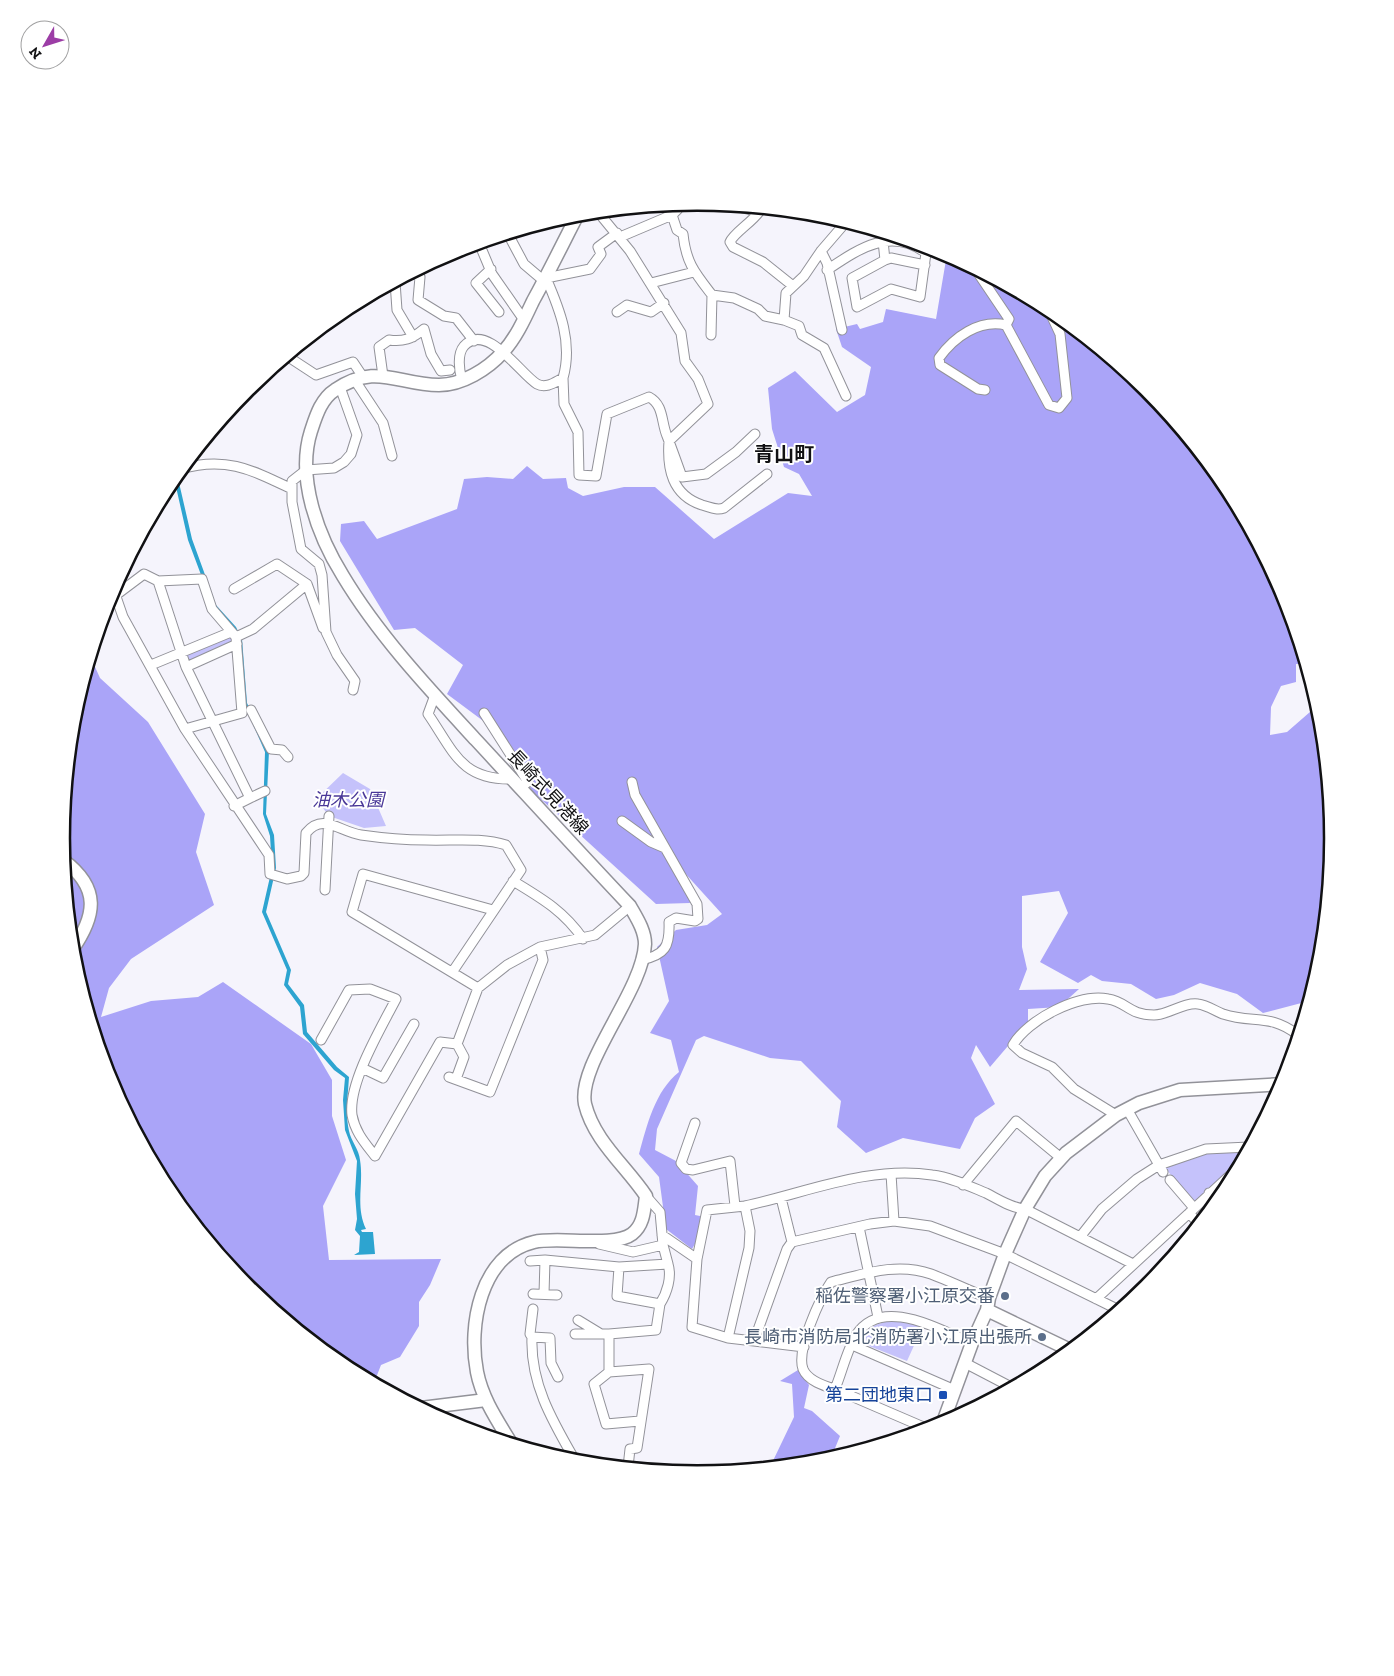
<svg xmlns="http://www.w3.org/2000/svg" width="1394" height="1676" font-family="'Zilla Slab','Noto Sans JP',serif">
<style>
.green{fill:#c5c2fb}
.forest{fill:#aaa4f8}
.water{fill:#2da4d0}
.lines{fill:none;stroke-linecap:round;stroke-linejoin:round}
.street-casing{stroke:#929299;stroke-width:11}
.secondary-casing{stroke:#929299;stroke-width:15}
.street{stroke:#fff;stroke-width:9}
.secondary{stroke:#fff;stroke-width:12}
.service-dot{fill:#5c6f8a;stroke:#fff;stroke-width:2}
.transit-dot{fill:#1a4fb4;stroke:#fff;stroke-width:2}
.labels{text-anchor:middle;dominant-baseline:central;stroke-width:4;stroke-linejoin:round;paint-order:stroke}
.street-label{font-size:18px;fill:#111113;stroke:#fff}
.park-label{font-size:18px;font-style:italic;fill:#4a3898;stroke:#fff}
.service-label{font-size:18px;fill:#4e5e75;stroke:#fff;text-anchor:end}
.transit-label{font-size:18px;fill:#164399;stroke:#fff;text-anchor:end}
.quarter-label{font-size:20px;font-weight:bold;fill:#111113;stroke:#fff}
.rim{fill:none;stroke:#111113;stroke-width:2.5}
</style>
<rect width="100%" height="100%" fill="#f5f4fc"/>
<path class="green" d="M231 636 233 643 189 663 185 654Z
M343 773 370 789 386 826 364 828 329 816 316 799Z
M1242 1151V1159L1194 1202 1165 1168 1205 1154Z
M894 1320 908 1322 922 1328 907 1361 859 1342C863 1327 880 1323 894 1320Z"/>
<path class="forest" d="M947 254 1037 302 1045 317H1059L1147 389 1226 485 1284 595 1305 664H1296V682L1281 686 1271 707 1270 735 1287 732 1318 705 1333 838 1320 962 1309 1001 1263 1013 1237 994 1200 983 1174 995 1156 999 1131 984 1102 981 1091 975 1078 983 1040 962 1068 913 1059 891 1022 896V947L1027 969 1019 990 1079 989 1059 1007 1028 1009V1031L1019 1033 990 1067 976 1045 971 1058 995 1104 975 1118 960 1149 903 1138 866 1153 837 1127 841 1101 801 1061 770 1058 704 1036 696 1040 657 1129 655 1150 676 1161 698 1186 695 1215 710 1218 692 1249 666 1229 659 1177 639 1154C647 1125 655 1091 679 1072L671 1040 650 1033 669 1001 657 947 676 930 707 925 722 914 683 871 690 903 656 904 533 792 486 723 447 694 463 665 415 628 394 630 340 541 341 524 364 521 377 539 457 509 464 479 487 477 513 479 527 466 543 479 566 478 568 488 583 496 624 487H655L714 539 788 493 812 496 799 474 784 467 772 429 768 388 795 371 837 412 865 395 871 367 842 347 836 329 857 324 860 329 883 322 886 309 936 319Z
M91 658 100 678 148 722 205 814 196 852 214 905 131 959 109 988 101 1017 151 1001 198 997 223 982 311 1044 332 1080V1116L346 1160 323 1206 329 1260 441 1259 430 1285 419 1302V1326L400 1357 381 1365 374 1383 344 1366 247 1287 168 1191 110 1081 73 962 61 838 74 714Z
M798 1370 809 1385 804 1408 812 1411 840 1436 831 1458 770 1467 794 1417 792 1384 780 1381Z"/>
<path class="water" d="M177 474 192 539 216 605 236 627 242 639 247 703 269 751 266 814 274 835 276 868 266 912 291 970 288 984 304 1005 307 1032 337 1067 349 1077C348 1095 345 1113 349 1131 351 1141 359 1149 360 1160 364 1184 355 1206 366 1229L361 1230 362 1232H373L375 1254 354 1255 359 1252 360 1236 355 1230 357 1219 355 1194 357 1161 345 1130 343 1100 345 1078 334 1070 303 1034 300 1007 284 985 287 970 262 912 272 868 270 836 263 814 265 752 244 704 238 640 213 607 188 540 174 478Z"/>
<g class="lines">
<defs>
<path id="street" d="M735 206 759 212C752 222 733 234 730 242L733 247 763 262 793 286
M598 212 630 251 681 333 685 361 698 379 708 404 669 441C667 469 672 495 702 505 710 507 716 511 724 508L767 474
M672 215 677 230 683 234C686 263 695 273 712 295L734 298 758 309 765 316 784 320
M508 234 524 264 544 281
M620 237 672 215 678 209V204
M883 241 885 260 891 258 925 265
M479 243 492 274 524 320
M821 251 827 263 842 330
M491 269 476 283 499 312
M827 270C857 250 890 226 926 253L920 297 891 289 857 307 852 278 885 260
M976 270 1009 319 1006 325 1049 405 1059 408 1067 398 1060 334 1048 308
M412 273 420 277 418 300 444 316 456 318 474 341
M395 282 397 310 413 337
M651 283 694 272
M617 312 627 305 651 312 664 303
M711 335 712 295
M287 356 316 375 353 362 363 377
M383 376 379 347 389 340C403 342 412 339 424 329L431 354 441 371 450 370
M563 378 564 404 578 432 579 475 596 476 607 414 649 397C664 405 661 422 667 436 672 449 677 463 682 477L706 474 736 452 755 434
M354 379 383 423 392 456
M462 380C459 370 457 354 464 346 487 321 521 375 537 384 546 389 555 382 563 378 573 343 560 310 546 278L590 269 601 254 598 247 617 233
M340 387 357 435 351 454 344 462 334 468 306 470 292 481V502L301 549 319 564 322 575 326 632 337 655 355 681 353 690
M985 390 978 389 940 365 939 358C954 337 979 319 1006 325
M846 396 824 348 802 335 799 326 784 320 786 293 804 276 821 251 846 222
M181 469C226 456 252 470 292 489
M158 581 186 667 250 798 234 806
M113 588 123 617 185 729 269 855 270 874 287 879 301 876 304 873 306 833C323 812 340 832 361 835 382 838 404 840 426 840 452 841 481 837 506 845L521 870 453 971
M234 589 277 564 307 584 323 628
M116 595 144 574 158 581 202 579 212 609 236 637 242 713 185 729
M236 637 253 629 307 584
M151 665 231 632
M186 667 237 644
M435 695 428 714C454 752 461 780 512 779
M251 710 271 749 282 750 288 757
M484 713 528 782 520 788
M632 782 635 795 697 904 698 919 695 921 676 918 669 922C670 947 665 955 641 960
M250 798 265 791
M622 821 651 842 665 848
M513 881C541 898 564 911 583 939
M325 890 329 816
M493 910 363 874 352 912 478 988 507 965 540 947 595 935 630 906
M321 1040 349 990 370 989 396 999C381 1028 348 1083 352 1115 355 1132 365 1143 375 1156L440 1042 457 1044 478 988
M362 1068 383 1078 414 1024
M449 1077 490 1092 543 960 540 947
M456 1079 464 1057 457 1044
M1127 1109 1163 1172
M1116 1115 1074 1089 1052 1067 1022 1053 1013 1045C1027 1020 1079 993 1108 999 1127 1002 1129 1015 1154 1015 1168 1015 1184 1002 1198 1004 1207 1005 1215 1011 1223 1014 1253 1024 1270 1013 1298 1035
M695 1123 681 1163 686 1169 693 1170 730 1161 735 1206
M891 1174 894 1221
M1170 1180 1194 1208
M963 1185 1016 1121 1061 1158
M1209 1193 1220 1198
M781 1198 792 1242
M1189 1213 1199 1224
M859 1227 878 1317
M662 1235 697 1259
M1080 1237 1102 1209 1137 1179 1159 1165 1206 1149 1249 1147
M599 1244 633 1252 663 1245 660 1212 646 1196
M530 1261 545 1260
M533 1294 557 1295
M544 1294 545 1260 619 1267
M1096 1299 1239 1167
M660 1304C667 1293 672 1277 668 1264
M578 1320 601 1334
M575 1334H609
M532 1337 530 1334 533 1309
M728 1338 692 1327 697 1259 707 1210 745 1206
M754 1341 787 1249 792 1242 870 1224 894 1221 930 1226 1005 1254 1119 1310
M852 1345 955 1390
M804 1347 728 1338 749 1248 750 1231 745 1206C805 1193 870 1165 932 1175 950 1177 969 1186 986 1193 998 1199 1011 1208 1025 1209L1133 1264
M965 1363 1011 1387
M609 1372 594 1384 606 1424 640 1421
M558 1377 551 1363 550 1338 532 1337C530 1384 553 1422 576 1462
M835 1389C842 1372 847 1350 856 1335 882 1295 939 1330 972 1343
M928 1429 835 1389C824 1386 808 1381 803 1369 796 1350 820 1298 831 1282 864 1274 897 1262 931 1274 950 1281 969 1291 989 1298
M628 1467 630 1449 637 1448 649 1369 609 1372V1334L656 1330 660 1304 617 1296 619 1267 668 1264 663 1245"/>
<path id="secondary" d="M63 860C101 888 96 916 72 950
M987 1310 1070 1350
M421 1408 486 1400
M942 1425 972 1343 987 1310 989 1298 1005 1254 1025 1209 1045 1176 1066 1153 1116 1115 1139 1103 1180 1090 1283 1084
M511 1443C497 1420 482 1398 477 1372 468 1326 480 1255 534 1242 557 1236 614 1248 632 1234 644 1225 644 1210 646 1196 626 1166 594 1141 585 1104 577 1064 643 991 645 944 645 930 636 917 630 906 578 851 527 795 476 740 429 689 379 636 343 576 318 536 296 478 311 431 316 416 321 399 335 390 376 362 398 385 439 385 462 385 488 369 503 352 516 338 525 318 533 301 549 272 563 243 578 214"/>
</defs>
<use href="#street" class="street-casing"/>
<use href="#secondary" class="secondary-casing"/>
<use href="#street" class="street"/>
<use href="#secondary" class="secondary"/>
</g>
<g class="service-dot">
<circle cx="1005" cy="1296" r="5"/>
<circle cx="1042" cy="1337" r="5"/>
</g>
<rect class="transit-dot" x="938" y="1390" width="10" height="10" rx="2.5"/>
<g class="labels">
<g class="street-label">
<text transform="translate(548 792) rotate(47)">長崎式見港線</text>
</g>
<g class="park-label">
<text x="348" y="800">油木公園</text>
</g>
<g class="service-label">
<text x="995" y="1296">稲佐警察署小江原交番</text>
<text x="1032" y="1337">長崎市消防局北消防署小江原出張所</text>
</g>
<g class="transit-label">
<text x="933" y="1395">第二団地東口</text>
</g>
<g class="quarter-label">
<text x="784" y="454">青山町</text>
</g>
</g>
<path d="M0 0H1394V1676H0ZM70 838a627 627 0 1 1 1254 0a627 627 0 1 1-1254 0Z" fill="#fff" fill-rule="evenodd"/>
<path class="rim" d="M70 838a627 627 0 1 1 1254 0a627 627 0 1 1-1254 0Z"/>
<g transform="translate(45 45) rotate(231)"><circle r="24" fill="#ffffff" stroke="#a0a0a1"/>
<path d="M0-4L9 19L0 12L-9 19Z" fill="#9c3da6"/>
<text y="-8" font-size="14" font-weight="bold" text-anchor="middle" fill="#111113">N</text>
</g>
</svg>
